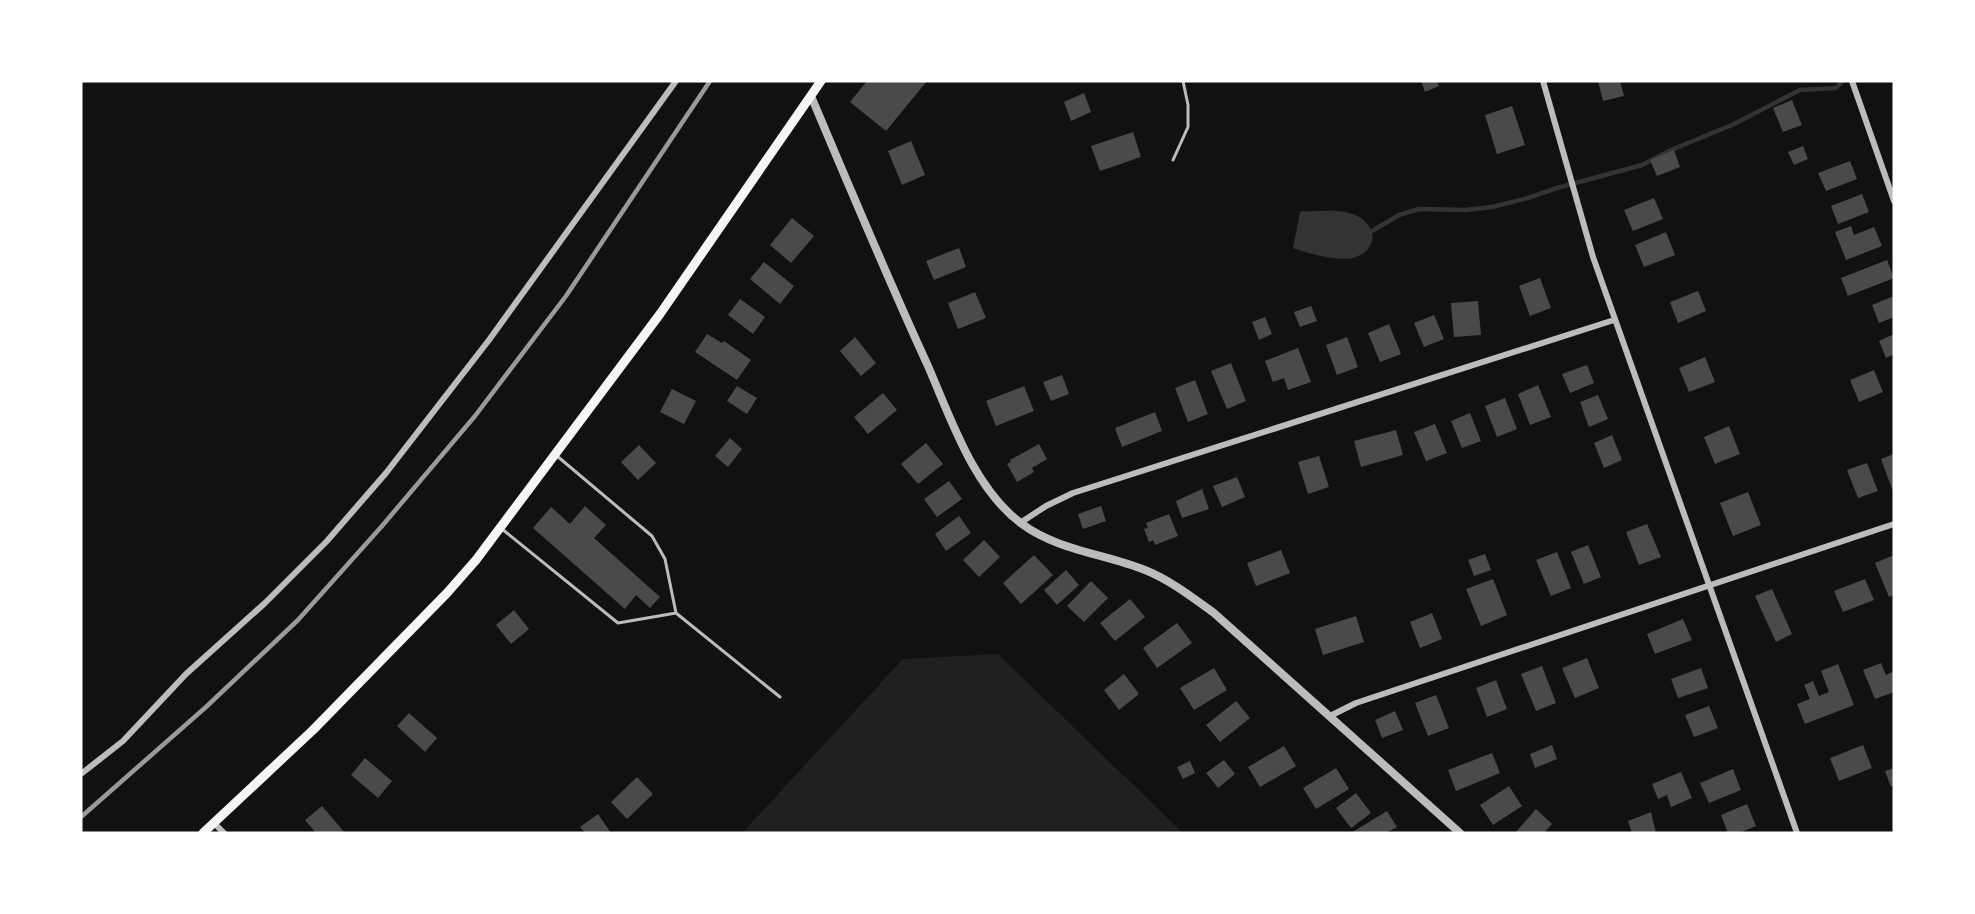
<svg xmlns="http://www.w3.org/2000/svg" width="1975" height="914" font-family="'Fira Sans Condensed',sans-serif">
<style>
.green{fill:#202020}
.water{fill:#333}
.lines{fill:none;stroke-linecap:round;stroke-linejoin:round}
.stream{stroke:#333;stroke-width:4.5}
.building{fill:#4a4a4a}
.service{stroke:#bcbcbc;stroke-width:3}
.minor{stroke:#bcbcbc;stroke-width:6}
.tertiary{stroke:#bcbcbc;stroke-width:8}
.secondary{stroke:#f5f5f5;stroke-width:9}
.rail{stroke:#9a9a9a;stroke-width:4.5}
</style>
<rect width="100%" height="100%" fill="#111"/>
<path class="green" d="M998 654 1183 833H742L903 659Z"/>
<path class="water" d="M1303 211C1316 212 1336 209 1349 213 1374 219 1383 246 1356 257 1341 263 1307 253 1293 248L1300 212Z"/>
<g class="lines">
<path class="stream" d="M1367 232 1372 231 1399 215 1419 209 1466 210 1492 207 1528 198 1557 188 1642 165 1671 150 1732 125 1800 90 1836 88 1843 81"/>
</g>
<path class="building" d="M867 81H927L886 131 850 102Z
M1421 81H1437L1439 86 1425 92Z
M1598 81H1620L1624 96 1603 101Z
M1084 93 1091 112 1071 121 1064 102Z
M1792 100 1802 125 1783 132 1773 108Z
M1512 106 1525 145 1497 154 1485 115Z
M1133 132 1141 157 1100 171 1091 146Z
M911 141 925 175 902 185 888 151Z
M1803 146 1808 159 1794 165 1788 152Z
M1674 150 1680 167 1657 176 1650 160Z
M1850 161 1857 179 1826 191 1818 173Z
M1862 194 1869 212 1838 224 1831 206Z
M1654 198 1663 219 1633 231 1624 210Z
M792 218 814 236 791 263 770 245Z
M1851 226 1854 235 1874 227 1882 246 1846 260 1835 232Z
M1666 232 1675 255 1644 267 1635 245Z
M959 248 966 267 934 280 926 261Z
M1887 260 1894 278 1848 296 1841 278Z
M764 262 794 286 780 304 750 279Z
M1540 278 1551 308 1530 316 1519 286Z
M1698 291 1706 311 1678 323 1670 302Z
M975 292 986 318 958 329 948 303Z
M1894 296V317L1879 323 1872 305Z
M740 299 765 317 753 334 728 315Z
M1478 301 1481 335 1454 337 1451 303Z
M1311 306 1317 321 1300 327 1294 312Z
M1434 315 1444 339 1424 347 1414 323Z
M1265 317 1272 334 1259 340 1252 322Z
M1389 324 1401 354 1380 362 1368 333Z
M707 334 722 343 724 341 751 360 737 380 695 352Z
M1894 334V354L1886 358 1879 341Z
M855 337 876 363 861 376 840 351Z
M1347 337 1358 367 1337 375 1326 345Z
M1298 348 1311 382 1288 390 1284 378 1273 382 1265 361Z
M1705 357 1715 382 1689 392 1679 368Z
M1231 363 1246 401 1227 409 1211 371Z
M1587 365 1594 383 1570 393 1562 374Z
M1874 370 1883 392 1859 402 1850 380Z
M1062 375 1069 394 1051 401 1043 382Z
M1195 380 1208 414 1188 422 1175 388Z
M1538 385 1551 417 1530 425 1518 394Z
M737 386 757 398 747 414 727 401Z
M1024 386 1034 411 996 426 986 401Z
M672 389 696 401 684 424 660 412Z
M883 393 897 410 868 434 854 417Z
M1598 395 1608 419 1589 427 1580 402Z
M1505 398 1517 429 1497 437 1485 406Z
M1155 412 1162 431 1122 447 1115 428Z
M1470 413 1481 441 1462 448 1451 421Z
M1435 424 1447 453 1426 461 1414 432Z
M1729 426 1740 454 1715 464 1704 437Z
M1396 430 1403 455 1361 467 1354 441Z
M1612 435 1622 460 1604 468 1594 443Z
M730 438 742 449 728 467 715 456Z
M926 443 943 464 918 484 901 464Z
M1039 444 1047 459 1032 468 1034 472 1017 482 1007 464 1011 462 1010 460Z
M639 445 656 463 638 480 621 462Z
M1894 454V489H1892L1881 459Z
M1319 456 1329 487 1308 494 1298 462Z
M1867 463 1878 491 1858 498 1847 470Z
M1237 477 1245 497 1222 507 1213 486Z
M949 481 962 499 937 517 924 499Z
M1202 489 1209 509 1182 518 1176 501Z
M1748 492 1761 525 1733 536 1720 503Z
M585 506 606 525 594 538 660 597 650 608 636 595 625 609 533 528 551 507 570 524Z
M1101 506 1106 521 1083 529 1078 514Z
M1169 514 1178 536 1155 545 1153 540 1149 542 1144 529 1148 528 1146 523Z
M959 516 971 533 946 551 935 534Z
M1647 524 1661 557 1639 565 1626 532Z
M984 540 1000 557 979 577 963 560Z
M1588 545 1601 577 1584 584 1571 552Z
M1281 550 1290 573 1256 586 1247 563Z
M1557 552 1571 588 1551 596 1536 560Z
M1485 554 1491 570 1474 576 1468 560Z
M1034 555 1053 575 1021 604 1003 583Z
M1894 555V595L1889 597 1875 563Z
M1066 570 1079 585 1057 605 1044 590Z
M1493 579 1507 615 1481 626 1466 589Z
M1865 579 1874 600 1843 612 1834 591Z
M1091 581 1108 598 1084 622 1067 606Z
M1772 589 1792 634 1776 642 1755 596Z
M1130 599 1145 617 1115 641 1100 623Z
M514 610 529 629 511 644 496 625Z
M1432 613 1442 639 1420 648 1410 622Z
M1356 616 1364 642 1323 655 1315 629Z
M1683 619 1692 640 1655 654 1647 634Z
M1177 623 1192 643 1157 668 1143 648Z
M1587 658 1599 688 1575 698 1562 668Z
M1881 663 1886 675 1894 671V692L1875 699 1863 670Z
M1838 664 1854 705 1805 724 1797 704 1810 699 1804 685 1813 681 1819 696 1829 692 1821 671Z
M1542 666 1556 703 1536 711 1521 674Z
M1214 668 1227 690 1194 710 1180 688Z
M1701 668 1708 688 1678 698 1671 679Z
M1124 674 1139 694 1119 710 1104 690Z
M1496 680 1507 709 1487 717 1476 688Z
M1436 695 1449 728 1428 736 1415 703Z
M1236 701 1250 718 1220 742 1206 725Z
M1709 706 1718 728 1694 737 1685 715Z
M1395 711 1403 730 1382 738 1375 720Z
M409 713 437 738 425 752 397 726Z
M1552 745 1557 759 1535 768 1530 754Z
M1863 745 1872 768 1839 781 1830 758Z
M1284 746 1296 766 1260 787 1248 767Z
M1492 753 1500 773 1456 791 1448 770Z
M365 758 392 781 378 798 351 775Z
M1224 760 1235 774 1218 788 1206 773Z
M1190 761 1195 773 1183 779 1177 767Z
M1336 768 1349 789 1316 809 1303 788Z
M1894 768V785L1891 787 1885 771Z
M1733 769 1741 790 1709 803 1700 783Z
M1681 772 1692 798 1671 807 1667 795 1658 799 1652 784Z
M637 777 653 794 627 819 611 802Z
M1509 786 1522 806 1493 825 1480 805Z
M1356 793 1371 813 1351 828 1336 808Z
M1747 804 1756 826 1739 833H1728L1721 815Z
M322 806 345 833H316L305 820Z
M1536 809 1552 824 1544 833H1515Z
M1387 811 1397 827 1386 833H1351Z
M1651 812 1656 833H1632L1628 821Z
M598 814 611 833H585L580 827Z"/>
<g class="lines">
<path class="service" d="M1173 160 1188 127V105L1183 81
M557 456 652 536 665 559 676 613
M502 529 618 623 676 613 780 697"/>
<path class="minor" d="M1543 81 1593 257 1797 833
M1852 81 1894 201
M1020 523 1046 506 1073 493 1614 320
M1330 716 1356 703 1894 524
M81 774 123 741 186 674 265 603 327 541 386 473 489 340 676 81
M214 823 224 833"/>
<path class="tertiary" d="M811 96C849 186 887 277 928 366 951 419 974 489 1022 524 1057 550 1105 554 1145 570 1170 580 1192 597 1214 613L1460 833"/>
<path class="secondary" d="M203 833 313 730 447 593 476 560 660 314 821 81"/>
<path class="rail" d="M81 817 206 707 298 620 382 526 475 416 566 296 710 81"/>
</g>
<rect width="1975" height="914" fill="none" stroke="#ffffff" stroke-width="165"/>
</svg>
